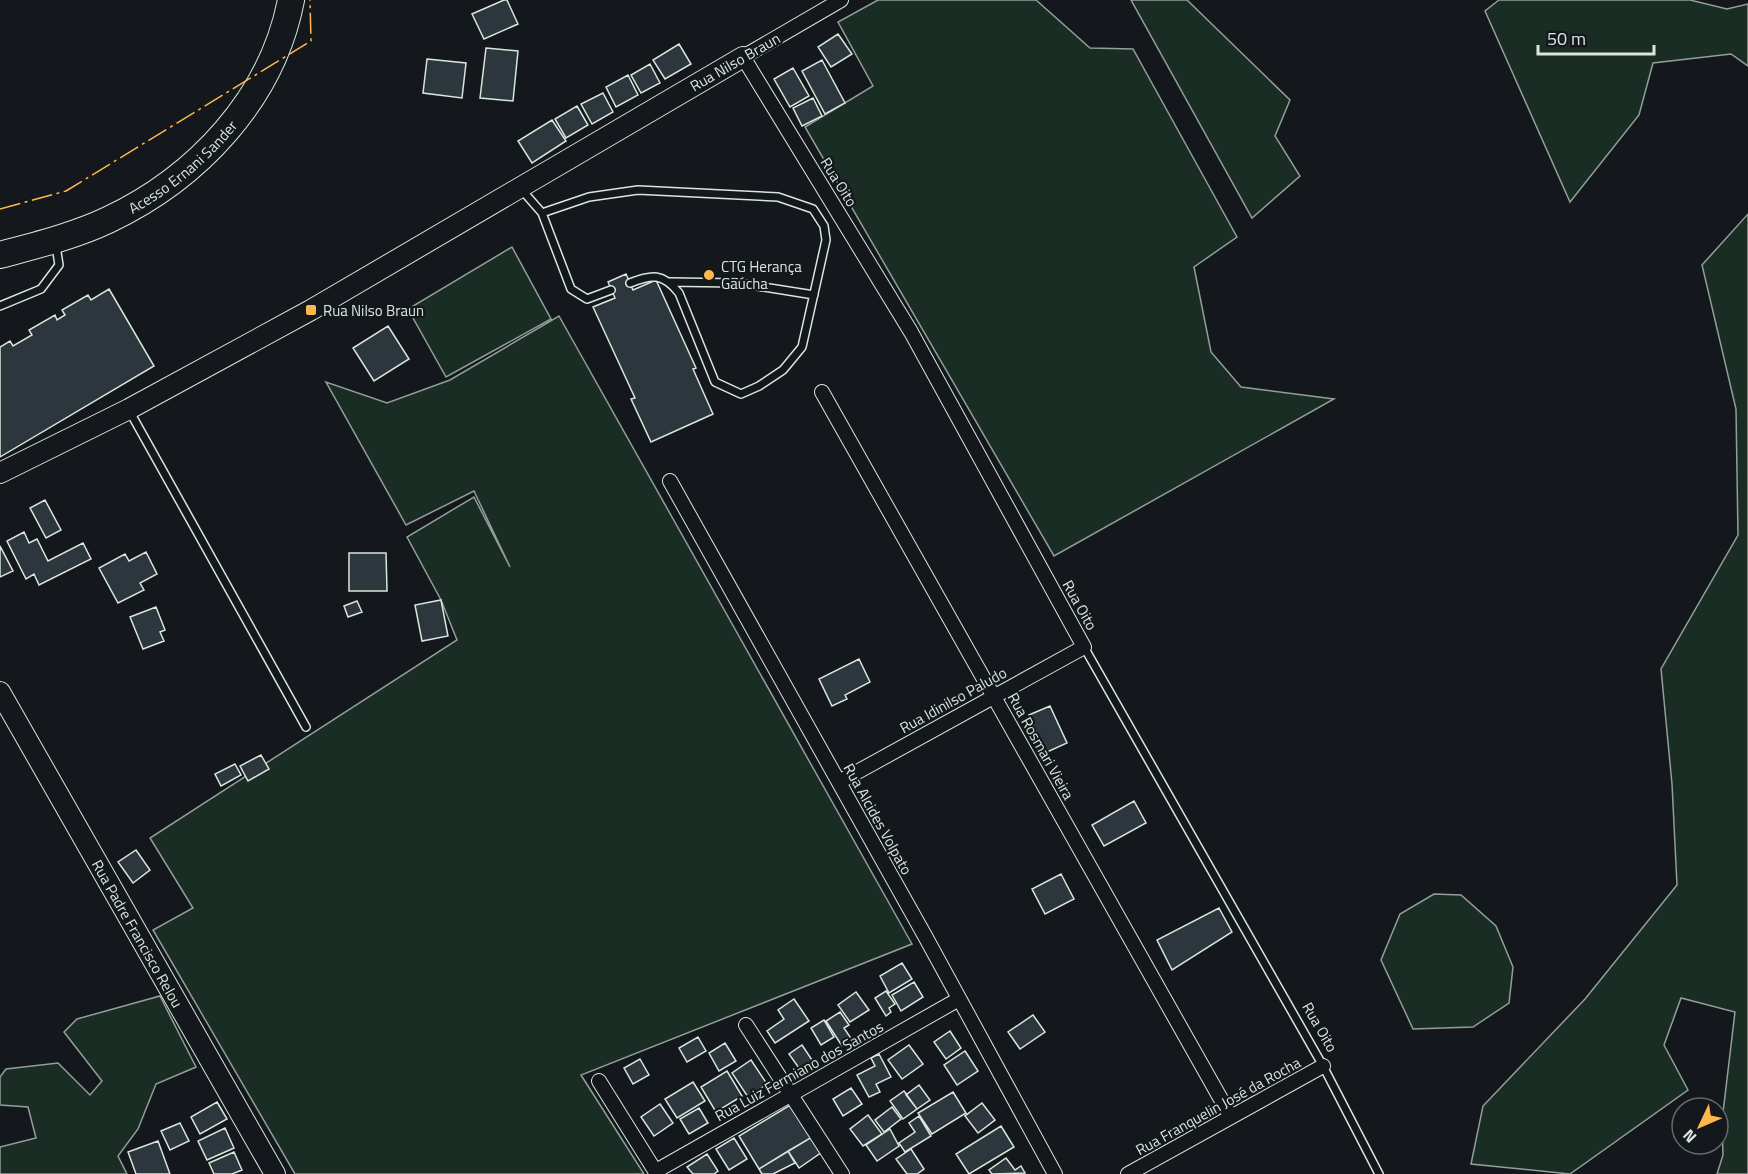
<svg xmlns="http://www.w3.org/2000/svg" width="1748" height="1174" font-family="'Titillium Web',sans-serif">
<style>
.green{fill:#1a2d24;stroke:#939e99;stroke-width:1.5}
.building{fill:#2c363c;stroke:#d8e6dc;stroke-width:1.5}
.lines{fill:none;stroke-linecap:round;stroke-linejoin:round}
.lane-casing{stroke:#d8e6dc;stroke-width:10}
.street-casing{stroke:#d8e6dc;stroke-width:16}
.secondary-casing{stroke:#d8e6dc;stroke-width:22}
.highway-casing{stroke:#d8e6dc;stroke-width:28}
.lane{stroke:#14181c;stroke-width:7}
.street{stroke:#14181c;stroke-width:14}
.secondary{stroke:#14181c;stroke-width:20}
.highway{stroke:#14181c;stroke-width:26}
.power{stroke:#ffb74d;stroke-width:1.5;stroke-dasharray:21 4.5 3 4.5;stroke-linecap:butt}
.poi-dot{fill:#ffb74d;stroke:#14181c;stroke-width:2}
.labels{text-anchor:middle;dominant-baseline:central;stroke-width:4.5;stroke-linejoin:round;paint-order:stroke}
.street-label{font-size:15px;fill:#d8e6dc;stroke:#14181c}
.poi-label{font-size:15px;fill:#d8e6dc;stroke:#14181c;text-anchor:start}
</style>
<rect width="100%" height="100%" fill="#14181c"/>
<path class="green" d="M878 0H1036L1090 48 1133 49 1237 237 1194 267 1211 352 1241 387 1334 399 1054 556 805 127 873 86 838 22Z
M1131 0H1187L1290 100 1275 136 1300 176 1252 218Z
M1499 0H1690L1727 9 1748 4V66L1731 54 1653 63 1639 115 1570 202 1485 11Z
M1748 214V1174H1717L1723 1155 1722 1121 1735 1012 1681 998 1664 1045 1688 1090 1570 1174 1471 1164 1483 1106 1585 999 1677 885 1672 784 1661 669 1738 535 1736 409 1702 265Z
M512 247 551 319 446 377 408 309Z
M559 316 912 944 581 1075 644 1174H295L153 930 193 908 150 838 457 640 441 600 407 537 474 497 510 567 474 491 406 525 326 382 387 403 450 380Z
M1434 894 1461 895 1496 926 1513 967 1509 1003 1473 1027 1413 1029 1381 960 1400 914Z
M160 996 196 1067 156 1084 138 1129 118 1156 127 1174H0V1147L36 1138 28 1107 0 1105V1077L6 1069 58 1063 90 1095 102 1081 64 1032 77 1019Z"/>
<path class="building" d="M504 0H507L518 24 484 39 472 14Z
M838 34 852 54 831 67 818 47Z
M679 44 691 64 665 79 653 60Z
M486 48 518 51 513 101 480 98Z
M427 59 466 63 462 98 423 93Z
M822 60 845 103 825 114 802 71Z
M650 64 660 83 641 93 631 75Z
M793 68 809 96 790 107 774 79Z
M628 75 638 95 616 107 606 87Z
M603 93 613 112 592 124 581 104Z
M813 98 822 116 802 126 793 108Z
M577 106 588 125 566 138 555 119Z
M552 120 566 141 532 163 518 141Z
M626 274 633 290 656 280 696 368 693 369 713 414 651 442 631 399 635 398 593 307 615 298 608 282Z
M109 289 154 366 0 457V347L10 341 13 346 32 335 29 330 55 315 57 320 65 315 62 310 88 295 91 300Z
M388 326 409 359 374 381 353 348Z
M45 500 61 530 46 538 30 508Z
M24 532 29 543 37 539 48 561 83 543 91 559 39 585 34 574 26 579 7 541Z
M0 546 13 571 0 577Z
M146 552 157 574 140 583 144 590 118 603 99 568 125 554 129 561Z
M349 553H386L387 591H349Z
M441 600 448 636 422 641 415 605Z
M357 601 362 612 348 617 344 606Z
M156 607 165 630 160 632 164 641 143 649 130 617Z
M859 659 870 682 845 695 847 699 832 706 819 679Z
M1050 706 1067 743 1045 753 1029 715Z
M261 755 269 769 248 781 240 766Z
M235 764 241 775 221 786 215 774Z
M1134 801 1146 823 1104 846 1092 825Z
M136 850 150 870 133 883 118 862Z
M1061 874 1074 899 1045 914 1032 889Z
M1219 908 1232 932 1172 970 1157 940Z
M902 963 912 979 889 993 880 976Z
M914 982 923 997 901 1011 892 995Z
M886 991 895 1004 889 1008 891 1012 886 1016 875 998Z
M856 992 869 1010 850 1022 838 1005Z
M794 999 809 1021 775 1043 767 1031 784 1019 778 1010Z
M840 1012 849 1025 844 1028 852 1040 842 1046 826 1021Z
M1033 1015 1045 1032 1020 1049 1008 1032Z
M824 1020 834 1037 821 1045 811 1028Z
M950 1031 961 1048 946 1059 934 1042Z
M698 1037 706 1051 687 1062 679 1048Z
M725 1043 736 1061 719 1071 709 1053Z
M802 1045 814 1063 801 1071 789 1054Z
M909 1045 923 1064 902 1079 888 1060Z
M965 1051 978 1071 957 1085 944 1065Z
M879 1054 891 1077 876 1084 880 1092 869 1097 857 1075 875 1066 871 1058Z
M640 1059 649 1075 633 1084 624 1068Z
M751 1060 767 1084 748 1097 732 1073Z
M727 1071 742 1096 716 1112 701 1087Z
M693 1082 705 1101 677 1118 665 1099Z
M919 1085 930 1100 917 1109 906 1095Z
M851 1088 862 1104 843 1116 833 1099Z
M904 1091 917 1109 903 1119 890 1101Z
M953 1092 966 1113 932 1134 918 1113Z
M217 1102 227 1119 200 1134 191 1117Z
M982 1103 995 1120 978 1133 965 1116Z
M660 1104 673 1123 654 1136 641 1117Z
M792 1104 812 1137 759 1169 739 1136Z
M892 1107 901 1119 884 1132 875 1120Z
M699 1108 708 1123 689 1134 680 1119Z
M868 1115 882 1134 863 1146 850 1129Z
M919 1116 931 1136 905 1152 899 1143 915 1132 909 1123Z
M180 1123 189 1141 170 1150 161 1131Z
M1001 1126 1014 1147 969 1174 956 1154Z
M225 1128 234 1148 207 1160 198 1141Z
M890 1129 899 1146 877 1161 866 1145Z
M812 1137 822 1152 799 1168 788 1151Z
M734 1138 747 1159 729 1170 716 1149Z
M158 1141 170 1174H136L128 1152Z
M911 1149 924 1169 917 1174H907L896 1159Z
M788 1151 795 1163 773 1174H762L759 1169Z
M234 1152 242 1170 232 1174H214L209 1163Z
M707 1154 718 1171 714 1174H693L687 1167Z
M1006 1158 1015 1170 1021 1166 1025 1173 992 1174 989 1170Z"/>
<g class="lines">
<defs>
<path id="lane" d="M521 189 542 213 571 289 587 299 611 290
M542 213 589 197 638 190 778 197 813 209 824 226 826 240 802 347 783 370 759 386 741 394 715 382 679 293C663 273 652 274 630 283
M670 282 738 283 814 295
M0 306 41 289 59 265 56 246
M130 412 306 727
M1084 647 1323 1066 1379 1174"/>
<path id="street" d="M822 392 1231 1117
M670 481 925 936 1055 1174
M839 782 1084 647 911 332 743 57 841 0
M746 1025 842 1174
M599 1081 657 1174
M656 1171 959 999
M1128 1174 1323 1066"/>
<g id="secondary">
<path d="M0 473 129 409 311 310 743 57"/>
<path id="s1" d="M0 692 275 1174"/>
</g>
<g id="highway">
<path id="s2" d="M0 255C37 245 74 236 108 220 197 178 272 99 291 0"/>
</g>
</defs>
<use href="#lane" class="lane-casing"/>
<use href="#street" class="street-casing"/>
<use href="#secondary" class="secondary-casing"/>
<use href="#highway" class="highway-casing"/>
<use href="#lane" class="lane"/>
<use href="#street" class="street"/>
<use href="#secondary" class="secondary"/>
<use href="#highway" class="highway"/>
<path class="power" d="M0 209 66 191 311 41 310 0"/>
</g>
<g class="poi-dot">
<circle cx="709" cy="275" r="6"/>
<rect x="305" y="304" width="12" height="12" rx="3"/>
</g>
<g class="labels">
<g class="street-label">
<text transform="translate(735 62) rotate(-30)">Rua Nilso Braun</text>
<text stroke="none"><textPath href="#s2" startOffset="206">Acesso Ernani Sander</textPath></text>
<text transform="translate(839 182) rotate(58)">Rua Oito</text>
<text transform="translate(1080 605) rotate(61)">Rua Oito</text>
<text transform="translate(953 700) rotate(-29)">Rua Idinilso Paludo</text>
<text transform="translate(1041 746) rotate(61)">Rua Rosmari Vieira</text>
<text transform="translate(878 819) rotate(61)">Rua Alcides Volpato</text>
<text stroke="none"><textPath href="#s1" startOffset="278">Rua Padre Francisco Relou</textPath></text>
<text transform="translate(1320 1027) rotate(60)">Rua Oito</text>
<text transform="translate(799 1071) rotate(-29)">Rua Luiz Fermiano dos Santos</text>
<text transform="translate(1218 1106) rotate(-29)">Rua Franquelin José da Rocha</text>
</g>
<g class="poi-label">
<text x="721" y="266">CTG Herança<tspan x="721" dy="17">Gaúcha</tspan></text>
<text x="323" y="310">Rua Nilso Braun</text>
</g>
</g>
<g transform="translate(1700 1126) rotate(226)"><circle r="28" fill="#14181c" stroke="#626a69" stroke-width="1.5"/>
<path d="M0-4.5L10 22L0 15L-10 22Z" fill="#ffb74d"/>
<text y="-9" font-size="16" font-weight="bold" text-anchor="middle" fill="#d8e6dc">N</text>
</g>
<path d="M1538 45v9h116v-9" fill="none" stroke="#d8e6dc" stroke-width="3"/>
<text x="1547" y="45" font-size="18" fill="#d8e6dc" stroke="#14181c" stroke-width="4.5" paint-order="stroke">50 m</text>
</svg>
